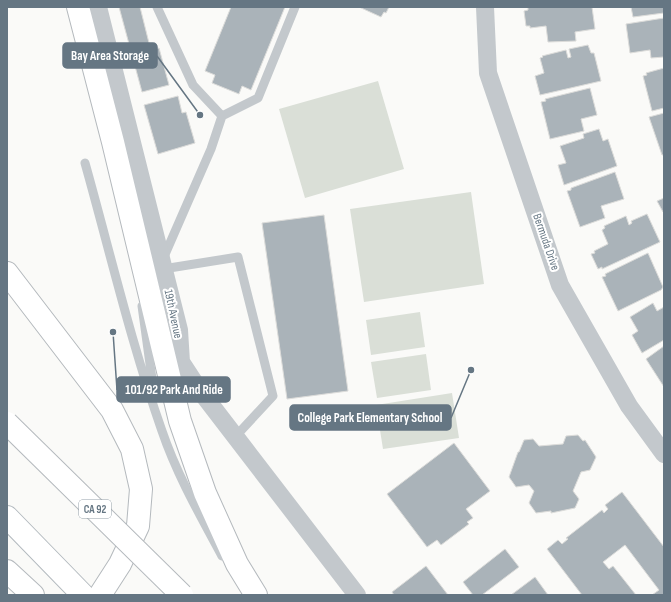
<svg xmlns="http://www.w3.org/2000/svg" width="671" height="602" font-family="'Sofia Sans Condensed',sans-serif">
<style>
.green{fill:#dadfd7}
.building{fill:#aab3b9;stroke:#dcdcda}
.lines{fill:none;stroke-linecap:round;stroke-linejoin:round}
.secondary-casing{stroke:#b3babf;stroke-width:24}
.highway-casing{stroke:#b4b9bd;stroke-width:24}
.lane{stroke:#c3c8cc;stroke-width:9}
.street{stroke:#c3c8cc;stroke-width:18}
.secondary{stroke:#fff;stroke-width:22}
.highway{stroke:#fff;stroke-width:22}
.highway-bridge-casing{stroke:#b4b9bd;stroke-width:24;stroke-linecap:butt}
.highway-bridge{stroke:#fff;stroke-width:22}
.labels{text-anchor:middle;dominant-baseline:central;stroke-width:4;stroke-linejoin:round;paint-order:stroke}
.shield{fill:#fff;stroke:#939fa8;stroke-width:1}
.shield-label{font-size:11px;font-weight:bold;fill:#657683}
.street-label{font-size:12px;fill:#657683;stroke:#fff}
.leader{fill:none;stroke:#657683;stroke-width:1.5}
.callout-dot{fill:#657683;stroke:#fff;stroke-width:1.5}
.callout{fill:#657683;stroke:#657683;stroke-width:1.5}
.callout-label{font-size:13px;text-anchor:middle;font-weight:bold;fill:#fff}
</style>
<rect width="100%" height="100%" fill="#fafaf8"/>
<path class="green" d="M378 81 404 169 305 198 279 109Z
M471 192 484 284 364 302 350 209Z
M420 312 425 347 371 355 366 320Z
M426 354 431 390 377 398 371 362Z
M452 393 459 438 383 449 376 405Z"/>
<path class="building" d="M119 7H140L151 51 159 48 169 85 142 92Z
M231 7H285L251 90 242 86 239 94 212 83 215 75 205 71Z
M359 7H389L386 13 384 12 381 17Z
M528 7H592L595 29 575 32 576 41 548 42 546 26 530 28V26H526L524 11 528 10Z
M631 7H664V13L633 17Z
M664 18V57L651 58 650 50 630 53 626 24Z
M588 45 591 53H594L601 81 540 95 535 76 544 73 540 58 543 57 542 56 566 50 568 58 571 57 569 49Z
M664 68V108L652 111 643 76 647 75 646 73Z
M590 88 597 115 581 119 584 131 550 139 541 102 546 101 545 99Z
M178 96 182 113 186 112 195 143 158 154 144 105Z
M664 113V155H662L649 117Z
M599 129 603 141 608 139 617 166 564 185 558 165 566 163 560 146 584 138 583 134Z
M615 172 624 199 601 206 605 218 580 227 567 191 571 190V188Z
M664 198V212H663L657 201Z
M647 214 660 242 602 269V267L598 269 591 254 595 253 594 251 608 244 602 230 605 228 604 226 626 216 629 225 632 223 631 221Z
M324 215 348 391 287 399 262 223Z
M648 253 663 287 661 290 618 311 602 277 606 276 605 274Z
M653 303 657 311 664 307V340L642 353 632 335 638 331 630 317Z
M664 346V387L646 359Z
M578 435 583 441 585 440 596 457 590 470 581 472 573 491 579 499 575 508 551 513V511L536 513 529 503 534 491 529 485 516 487 509 477 518 452H519L524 440 533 439 539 446 563 444 566 436Z
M454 443 490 491 466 509 473 518 467 522 469 524 441 545 437 540 427 547 387 494Z
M622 492 664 547V595H652L659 590 625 545 603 562 609 569 613 566 636 595H582L547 549 558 540 562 544 568 539 566 538 602 510 604 513 608 509 605 505Z
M505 549 519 567 482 595H473L463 582Z
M426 566 448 595H394L392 592Z
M535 577 548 595H511Z"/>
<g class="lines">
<defs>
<path id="secondary" d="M7 517 83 595"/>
<path id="highway" d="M78 7 113 142 180 421 205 493 237 564 256 595
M7 273 112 410 132 449 141 489 138 526 120 564 100 595
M7 571 33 595"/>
</defs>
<use href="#secondary" class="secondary-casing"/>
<use href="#highway" class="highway-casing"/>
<path class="lane" d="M157 7 193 85 222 116 211 149 163 259
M222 116 258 98 295 7
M85 163C110 252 131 343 162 431 177 475 200 515 222 556
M163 269 238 257 273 396 235 437
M142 306 153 386"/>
<path class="street" d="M98 7 179 330 181 362 198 388 357 595
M485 7 488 73 560 285 629 406 664 454"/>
<use href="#secondary" class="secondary"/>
<use href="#highway" class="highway"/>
<defs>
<path id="highway-bridge" d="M7 423 182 595"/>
</defs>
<use href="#highway-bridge" class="highway-bridge-casing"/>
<use href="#highway-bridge" class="highway-bridge"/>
</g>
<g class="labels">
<rect class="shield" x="79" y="500" width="32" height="18" rx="3"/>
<g class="shield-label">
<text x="95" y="509">CA 92</text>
</g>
<g class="street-label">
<text transform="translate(546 242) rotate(71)">Bermuda Drive</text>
<text transform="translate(173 314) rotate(78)">19th Avenue</text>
</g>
</g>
<path class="leader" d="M200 115L157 56M113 332L117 390M471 370L451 418"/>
<g class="callout-dot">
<circle cx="200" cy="115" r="4"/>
<circle cx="113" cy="332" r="4"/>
<circle cx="471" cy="370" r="4"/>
</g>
<g class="callout">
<rect x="63" y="43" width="94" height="25" rx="4"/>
<rect x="117" y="377" width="113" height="25" rx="4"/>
<rect x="290" y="405" width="161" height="25" rx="4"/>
</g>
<g class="callout-label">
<text x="110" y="60">Bay Area Storage</text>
<text x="174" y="394">101/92 Park And Ride</text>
<text x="370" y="422">College Park Elementary School</text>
</g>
<rect width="671" height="602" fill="none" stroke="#657683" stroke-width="16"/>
</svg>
